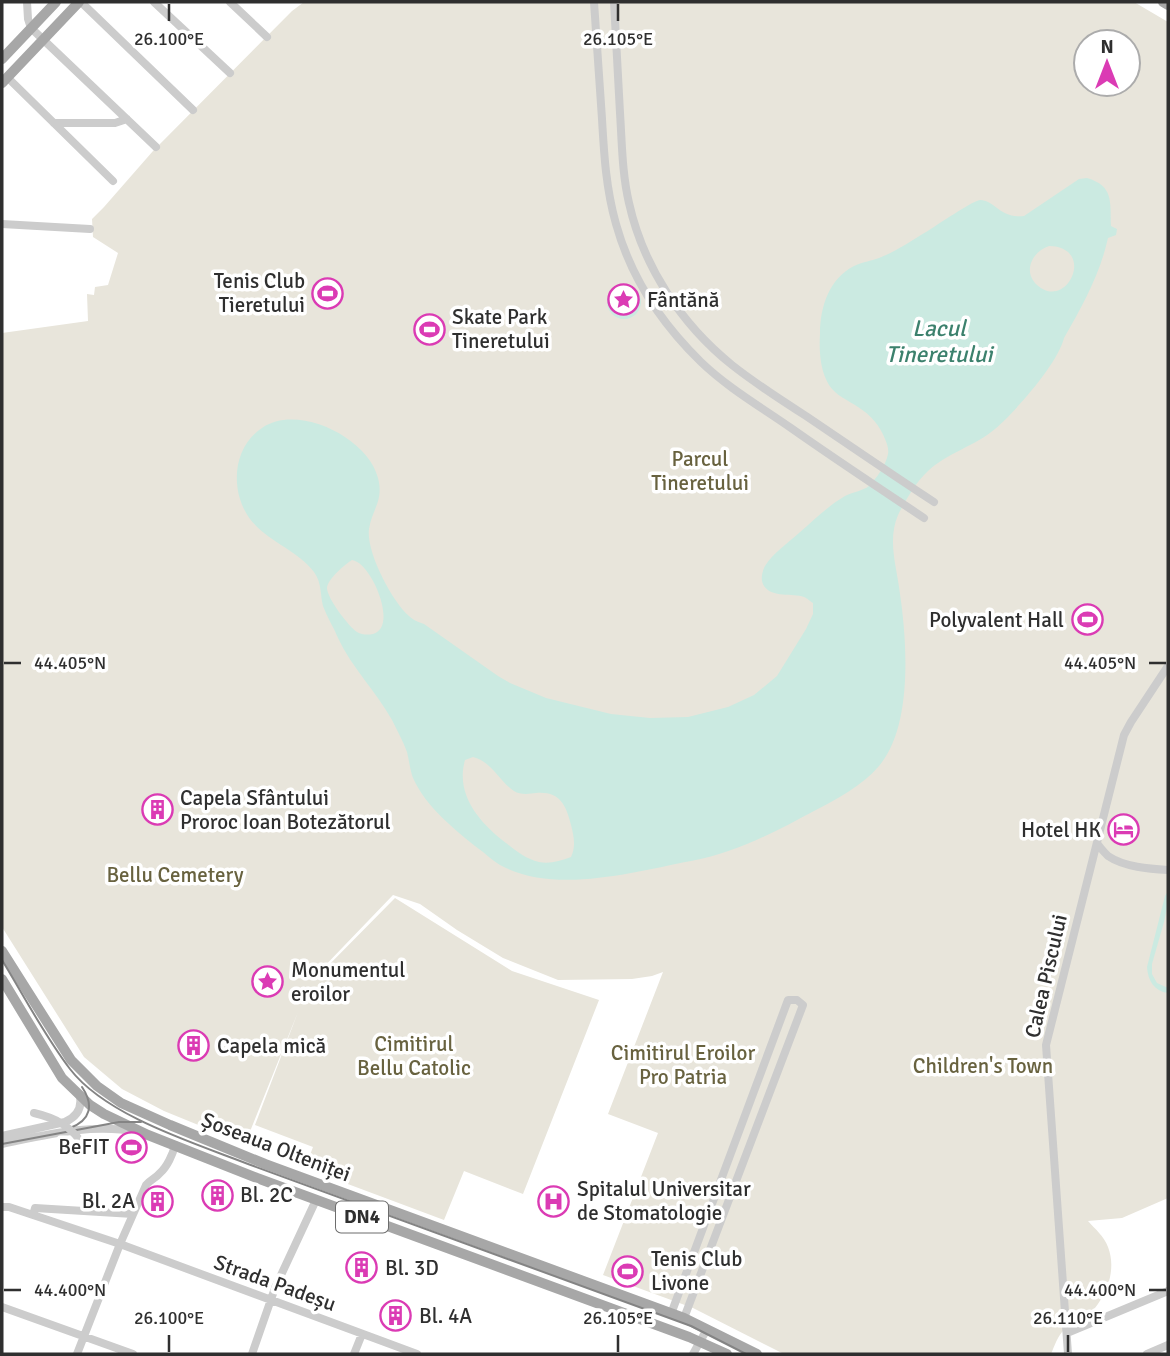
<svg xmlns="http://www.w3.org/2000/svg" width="1170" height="1356" font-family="Signika,sans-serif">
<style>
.green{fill:#e8e5db;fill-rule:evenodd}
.water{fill:#cbeae1;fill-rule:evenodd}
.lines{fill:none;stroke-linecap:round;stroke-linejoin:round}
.minor{stroke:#ccc;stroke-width:8}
.major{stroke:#a7a7a7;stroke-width:10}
.tram{stroke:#848484;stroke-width:2}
.minor-bridge{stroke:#ccc;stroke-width:8}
.ticks{fill:none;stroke:#2f2f2f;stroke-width:2.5}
.labels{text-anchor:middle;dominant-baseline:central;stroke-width:7;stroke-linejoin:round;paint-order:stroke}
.shield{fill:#fff;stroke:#6d6d6d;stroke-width:2}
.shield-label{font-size:19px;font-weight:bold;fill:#2f2f2f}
.poi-label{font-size:21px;fill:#2f2f2f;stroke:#fff;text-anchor:start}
.park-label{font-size:21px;fill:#68623f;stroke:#fff}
.street-label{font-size:21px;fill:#2f2f2f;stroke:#fff}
.water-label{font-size:23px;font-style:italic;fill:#3c816d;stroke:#fff}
.ticks-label{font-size:18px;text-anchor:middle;fill:#2f2f2f;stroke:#fff;stroke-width:7;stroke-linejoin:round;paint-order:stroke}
</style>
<rect width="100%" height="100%" fill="#fff"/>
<path class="green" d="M304 2H1134L1168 22V1198L1122 1218 1088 1221C1095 1229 1104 1236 1108 1247 1118 1273 1104 1303 1083 1320 1078 1325 1069 1326 1064 1330 1058 1335 1054 1347 1051 1354H784L693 1308 603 1275 658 1133 608 1114 663 972 652 976 632 979 558 980 503 958 457 930 420 904 393 895 318 973 316 978 395 898 512 971 599 1000 523 1194 464 1171 444 1220 305 1168 313 1147 255 1125 298 1012 245 1144 164 1111 122 1089 84 1057 2 927V333L88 321 87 294 94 295 95 287 108 285 118 253 93 237 92 219 104 207 153 151 292 11ZM1086 42H1128V84H1086Z"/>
<path class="water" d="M1087 178C1114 186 1110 202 1111 226L1117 229 1116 235 1108 238C1100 274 1083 305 1064 338 1058 363 1016 411 995 429 975 446 947 453 928 471 916 482 905 501 898 515 887 541 897 567 900 594 907 642 913 726 879 766 862 786 837 799 814 811 775 832 735 853 691 861 633 872 555 895 500 865 493 861 486 854 479 849 455 830 426 807 413 778 410 770 409 760 407 752 403 741 397 730 392 720 376 691 352 668 338 638 334 628 327 617 323 606 320 594 322 583 314 572 293 544 252 539 240 499 232 473 239 443 262 428 298 403 368 438 378 478 384 501 372 509 369 529 366 552 392 601 409 616 415 621 416 621 424 624L498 676 510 683 546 698 611 714 650 718 688 717 728 707 754 695 777 676 806 629 813 614V603C811 602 807 598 804 597 793 593 772 598 764 586 760 580 762 572 765 566 773 553 788 543 799 533 814 520 828 506 845 496 852 492 863 491 869 486 876 479 886 465 888 454 889 449 887 444 885 439 880 426 871 415 858 407 848 400 836 396 829 385 820 370 819 351 820 334 820 307 829 279 854 266 862 262 871 261 879 258 895 252 911 241 926 232 936 226 972 201 980 200 995 200 1000 219 1024 216L1079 179ZM1049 246C1097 247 1067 312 1037 285 1022 271 1033 251 1049 246ZM352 560C371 562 399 627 373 634 368 635 362 635 357 632 349 627 327 598 327 588 327 580 345 564 352 560ZM473 757C491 761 499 781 514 791 520 795 529 794 536 793 559 791 566 804 571 825 574 837 576 846 571 857 560 861 550 864 539 862 526 859 516 851 506 843 480 823 455 795 465 760Z
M607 302a17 17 0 1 1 34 0a17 17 0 1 1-34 0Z
M1168 891V903L1164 922 1152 964V974L1157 983 1168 988V993C1154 991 1148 981 1147 967L1165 896Z"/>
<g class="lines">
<path class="minor" d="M27 2 28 19 31 28 156 147
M81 2 193 110
M154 2 230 73
M230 2 267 37
M594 2C597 41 599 80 602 119 604 154 606 189 616 224 631 278 661 323 701 362 728 388 761 407 791 428 835 459 879 488 924 518
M614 2C616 39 618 76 620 113 622 143 622 173 629 203 643 266 681 324 732 365 756 384 781 400 806 416 849 445 891 474 934 502
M7 77 113 181
M54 123H115L127 119
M2 224 90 229
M1097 843C1100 848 1104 852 1108 856 1124 867 1150 869 1168 870
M2 1136 65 1122C76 1117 82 1109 80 1097
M2 1144C46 1135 92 1123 137 1132
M2 1207H9L120 1244 417 1354
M33 1215 35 1208 133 1214
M2 1307 133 1354
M671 1314 788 1000H797L803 1005 684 1318
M1067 1333 1168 1291
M77 1354 120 1244 146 1185C150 1180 156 1178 160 1173 167 1167 173 1154 175 1145
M252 1354 275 1288 316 1200
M354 1354 362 1334
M693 1354 707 1329
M1068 1354 1046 1045 1124 735 1131 722 1168 666
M1147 1354 1168 1345"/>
<path class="major" d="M1163 2 1168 5
M2 59 56 2
M2 83 79 2
M2 951 71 1060 97 1086 121 1103 170 1125 265 1164 684 1318 757 1354
M2 979 62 1078 90 1105 104 1114 148 1135 257 1178 689 1337 727 1354"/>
<path class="tram" d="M2 960C24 996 44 1035 70 1069 106 1116 194 1143 248 1164L691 1326 746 1354
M70 1128C91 1120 94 1105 82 1087
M2 1144 119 1122H141"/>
<path class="minor-bridge" d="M34 1113C56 1118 73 1127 85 1148"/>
</g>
<path class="ticks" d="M169 4V21M618 4V21M4 663H21M1149 663H1166M4 1290H21M1149 1290H1166M169 1335V1352M618 1335V1352M1068 1335V1352"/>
<defs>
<symbol id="stadium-ring" viewBox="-11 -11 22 22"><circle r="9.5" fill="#fff" stroke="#db3bb4" stroke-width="1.5"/><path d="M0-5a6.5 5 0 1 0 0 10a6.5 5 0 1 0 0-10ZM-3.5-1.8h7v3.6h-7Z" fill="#db3bb4"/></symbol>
<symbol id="sight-ring" viewBox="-11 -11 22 22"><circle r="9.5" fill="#fff" stroke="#db3bb4" stroke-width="1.5"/><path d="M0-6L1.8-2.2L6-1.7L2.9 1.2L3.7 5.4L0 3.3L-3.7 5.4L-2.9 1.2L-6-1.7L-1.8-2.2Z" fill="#db3bb4"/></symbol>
<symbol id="building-ring" viewBox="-11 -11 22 22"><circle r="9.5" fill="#fff" stroke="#db3bb4" stroke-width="1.5"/><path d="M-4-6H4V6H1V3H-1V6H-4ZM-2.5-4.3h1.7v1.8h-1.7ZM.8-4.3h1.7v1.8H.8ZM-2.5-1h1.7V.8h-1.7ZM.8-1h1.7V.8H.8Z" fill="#db3bb4"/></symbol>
<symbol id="hotel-ring" viewBox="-11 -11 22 22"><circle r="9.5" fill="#fff" stroke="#db3bb4" stroke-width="1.5"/><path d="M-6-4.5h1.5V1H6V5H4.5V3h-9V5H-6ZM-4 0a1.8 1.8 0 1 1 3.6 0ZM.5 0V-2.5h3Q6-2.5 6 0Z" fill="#db3bb4"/></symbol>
<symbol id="hospital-ring" viewBox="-11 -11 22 22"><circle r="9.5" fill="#fff" stroke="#db3bb4" stroke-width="1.5"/><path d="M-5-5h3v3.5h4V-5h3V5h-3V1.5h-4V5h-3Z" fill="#db3bb4"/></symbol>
</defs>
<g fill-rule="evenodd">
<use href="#stadium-ring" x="310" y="276" width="35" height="35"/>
<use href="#sight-ring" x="606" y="282" width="35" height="35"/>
<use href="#stadium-ring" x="412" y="312" width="35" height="35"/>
<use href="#stadium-ring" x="1070" y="602" width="35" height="35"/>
<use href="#building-ring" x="140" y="792" width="35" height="35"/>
<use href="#hotel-ring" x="1106" y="812" width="35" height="35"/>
<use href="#sight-ring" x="250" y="964" width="35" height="35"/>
<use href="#building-ring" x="176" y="1028" width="35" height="35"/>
<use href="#stadium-ring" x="114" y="1130" width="35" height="35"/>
<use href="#building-ring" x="200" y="1178" width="35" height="35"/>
<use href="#building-ring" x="140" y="1184" width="35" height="35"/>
<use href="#hospital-ring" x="536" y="1184" width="35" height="35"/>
<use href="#building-ring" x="344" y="1250" width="35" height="35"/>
<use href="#stadium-ring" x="610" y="1254" width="35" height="35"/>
<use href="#building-ring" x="378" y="1298" width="35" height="35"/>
</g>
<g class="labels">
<rect class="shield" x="336" y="1201.5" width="52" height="31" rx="5"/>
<g class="shield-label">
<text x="362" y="1217">DN4</text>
</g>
<g class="poi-label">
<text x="305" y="281" text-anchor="end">Tenis Club<tspan x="305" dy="24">Tieretului</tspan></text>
<text x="647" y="300">Fântănă</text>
<text x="452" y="317">Skate Park<tspan x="452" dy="24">Tineretului</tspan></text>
<text x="1064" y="620" text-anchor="end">Polyvalent Hall</text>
<text x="180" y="798">Capela Sfântului<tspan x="180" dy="24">Proroc Ioan Botezătorul</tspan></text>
<text x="1101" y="830" text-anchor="end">Hotel HK</text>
<text x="291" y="970">Monumentul<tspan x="291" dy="24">eroilor</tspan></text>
<text x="217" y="1046">Capela mică</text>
<text x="109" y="1147" text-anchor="end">BeFIT</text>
<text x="577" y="1189">Spitalul Universitar<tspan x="577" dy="24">de Stomatologie</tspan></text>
<text x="240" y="1195">Bl. 2C</text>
<text x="135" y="1201" text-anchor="end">Bl. 2A</text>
<text x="651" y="1259">Tenis Club<tspan x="651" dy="24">Livone</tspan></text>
<text x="385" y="1268">Bl. 3D</text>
<text x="419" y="1316">Bl. 4A</text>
</g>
<g class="park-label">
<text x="700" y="459">Parcul<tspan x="700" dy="24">Tineretului</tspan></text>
<text x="175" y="875">Bellu Cemetery</text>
<text x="414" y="1044">Cimitirul<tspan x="414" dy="24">Bellu Catolic</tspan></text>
<text x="683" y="1053">Cimitirul Eroilor<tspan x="683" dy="24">Pro Patria</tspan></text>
<text x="983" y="1066">Children's Town</text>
</g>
<g class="street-label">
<text transform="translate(1046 976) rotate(-77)">Calea Piscului</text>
<text transform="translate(276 1147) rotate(21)">Șoseaua Olteniței</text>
<text transform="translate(275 1283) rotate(20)">Strada Padeșu</text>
</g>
<g class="water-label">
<text x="939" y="328">Lacul<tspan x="939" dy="26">Tineretului</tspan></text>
</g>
</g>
<g class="ticks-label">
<text x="169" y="45">26.100°E</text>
<text x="618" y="45">26.105°E</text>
<text x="70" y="669">44.405°N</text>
<text x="1100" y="669">44.405°N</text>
<text x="70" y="1296">44.400°N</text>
<text x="1100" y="1296">44.400°N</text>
<text x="169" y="1324">26.100°E</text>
<text x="618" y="1324">26.105°E</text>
<text x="1068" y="1324">26.110°E</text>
</g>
<rect width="1170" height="1356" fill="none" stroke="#2f2f2f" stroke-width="7"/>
<g transform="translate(1107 63)"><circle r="33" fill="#ffffff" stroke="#acacac" stroke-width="2"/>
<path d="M0-5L12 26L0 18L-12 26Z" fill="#db3bb4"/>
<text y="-10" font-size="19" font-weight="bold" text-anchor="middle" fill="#2f2f2f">N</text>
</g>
</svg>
